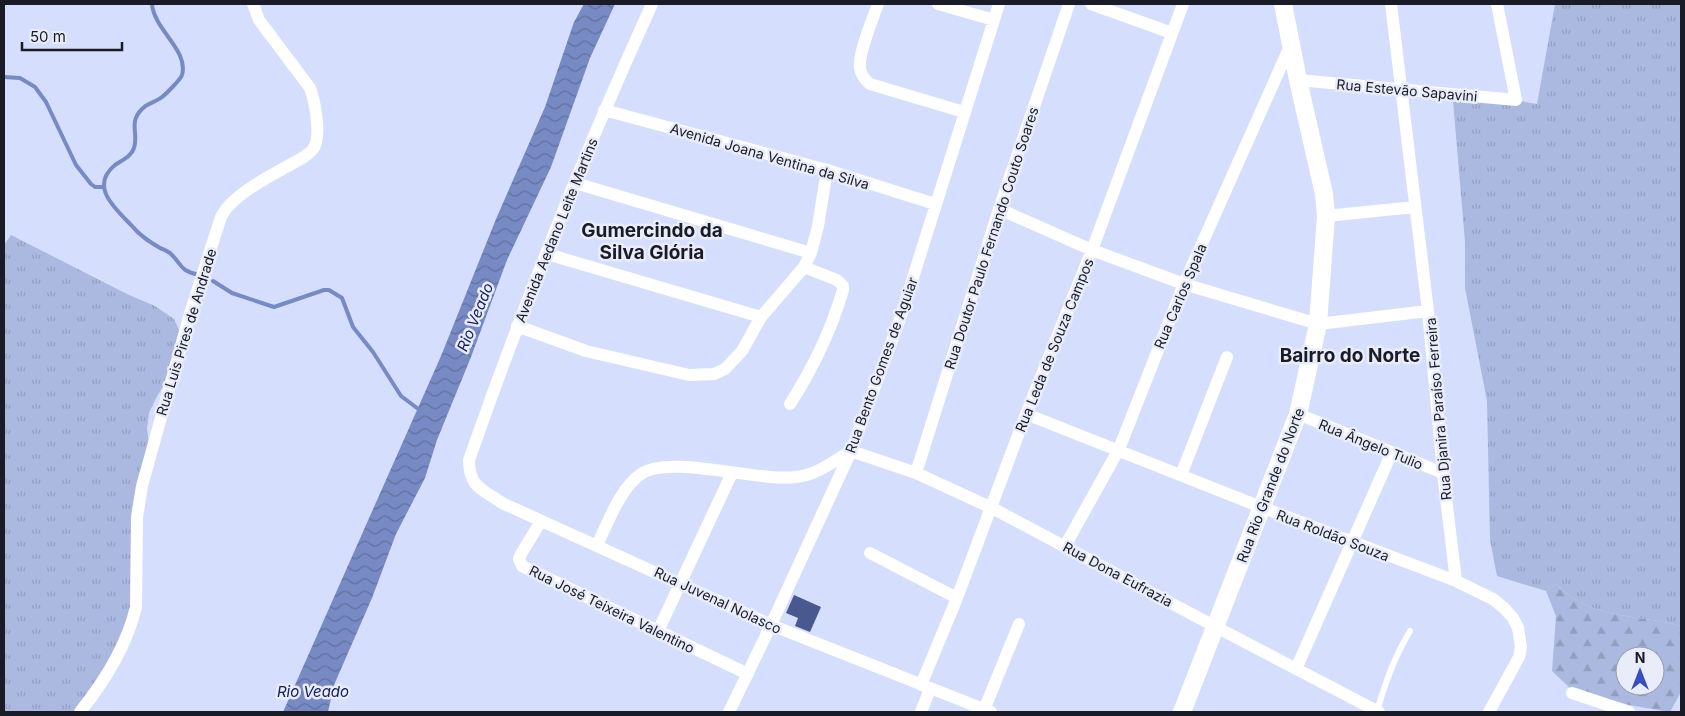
<svg xmlns="http://www.w3.org/2000/svg" width="1685" height="716" font-family="Inter,sans-serif">
<style>
.grass{fill:url(#grass-tufts)}
.forest{fill:url(#forest-firs);fill-rule:evenodd}
.water{fill:url(#water-waves)}
.lines{fill:none;stroke-linecap:round;stroke-linejoin:round}
.stream{stroke:#788ac4;stroke-width:4}
.building{fill:#49588f}
.service{stroke:#fff;stroke-width:6}
.minor{stroke:#fff;stroke-width:12}
.secondary{stroke:#fff;stroke-width:18}
.labels{text-anchor:middle;dominant-baseline:central;stroke-width:5;stroke-linejoin:round;paint-order:stroke}
.street-label{font-size:14px;fill:#191c27;stroke:#e9edf9}
.water-label{font-size:15px;font-style:italic;fill:#172065;stroke:#e9edf9}
.district-label{font-size:19px;font-weight:bold;fill:#191c27;stroke:#e9edf9}
</style>
<defs>
<pattern id="grass-tufts" width="24" height="20" patternUnits="userSpaceOnUse" patternTransform="scale(1.25)"><rect width="24" height="20" fill="#abb8df"/><path d="M3 7l-1-3M5 7V3M7 7l1-3M15 17l-1-3M17 17v-4M19 17l1-3" fill="none" stroke="#939ebf"/></pattern>
<pattern id="forest-firs" width="22" height="20" patternUnits="userSpaceOnUse" patternTransform="scale(1.25)"><rect width="22" height="20" fill="#abb8df"/><path d="M5 1l3.5 6h-7zM16 11l3.5 6h-7z" fill="#939ebf"/></pattern>
<pattern id="water-waves" width="16" height="10" patternUnits="userSpaceOnUse" patternTransform="scale(1.25)"><rect width="16" height="10" fill="#788ac4"/><path d="M0 5q4-4 8 0t8 0" fill="none" stroke="#62709f"/></pattern>
</defs>
<rect width="100%" height="100%" fill="#d5dffd"/>
<path class="grass" d="M1555 4H1681V626C1634 613 1593 621 1556 584L1546 591 1497 576 1490 540 1487 401 1465 288V242L1452 89 1537 104Z
M11 235 129 295 155 306 174 319 181 334 174 368 156 398 149 413 147 429 150 452 139 525 142 590 122 642 77 712H4V245Z"/>
<path class="forest" d="M1556 584C1593 621 1634 613 1681 626V692L1670 712 1629 705 1571 689 1552 671 1556 616 1546 591ZM1625 656H1655V686H1625Z"/>
<path class="water" d="M584 4H615L590 58 551 167 507 260 471 357 437 440 425 478 396 534 372 598 334 685 328 712H283L441 356 496 219 545 107 574 22Z"/>
<g class="lines">
<path class="stream" d="M152 4C154 30 189 50 182 75 181 79 165 95 162 97 156 102 147 103 142 109 128 123 139 133 134 148 131 157 122 160 115 165 88 187 117 210 133 227 140 236 150 242 160 248 163 249 167 251 170 253 183 265 178 270 199 275
M4 77 20 78 35 87 46 102 76 165 91 184 95 187H103
M213 281 232 293 274 307 324 290H329L342 298 353 327 373 352 401 396 421 411"/>
</g>
<path class="building" d="M794 595 821 607 810 632 795 626 798 618 786 613Z"/>
<g class="lines">
<path class="service" d="M1377 711C1386 681 1394 658 1410 631"/>
<path class="minor" d="M652 4C584 153 523 306 469 460 469 487 482 489 502 503L771 625 991 712
M878 4C873 18 858 54 860 68 861 75 865 80 870 84L964 112
M938 4 994 20
M1091 4 1172 33
M1391 4 1428 311 1443 473 1456 581
M1298 80 1516 100 1497 4
M604 110 827 170 935 204
M575 183 811 253
M999 209 1092 250 1184 284 1318 324 1428 311
M1326 216 1415 207
M547 254 761 317
M517 326 586 351 689 375 714 374 725 369 742 351 761 317 804 267 811 253 818 226 827 170
M790 404C813 368 831 331 843 290V286L837 280 804 267
M1026 414 1261 507 1456 581 1493 599 1504 608 1513 618 1518 628 1521 647 1519 657 1489 712
M1298 414 1443 473
M916 473 999 209 1069 4
M1181 475 1227 357
M541 521 521 554 519 559 522 566 748 674
M597 545C608 523 620 488 641 474 670 454 757 482 796 477 817 475 834 461 851 451L916 473 992 508 1216 627 1379 712
M1065 546 1119 449 1184 284 1291 44
M870 553 957 598
M658 631 732 473
M1296 669 1392 452
M921 685 957 598 1026 414 1092 250 1183 4
M1572 693 1629 712
M984 710 1019 624
M80 712C104 682 127 645 136 607L137 517 142 486 191 310 221 217C232 193 280 171 304 157 306 155 311 152 313 149 322 137 315 102 310 88L259 20 253 4
M729 712 771 625 851 451 900 319 999 4
M921 712 930 689"/>
<path class="secondary" d="M1182 712 1298 414 1318 324 1326 216 1324 194 1298 80 1283 4"/>
</g>
<g class="labels">
<g class="street-label">
<text transform="translate(1407 90) rotate(5)">Rua Estevão Sapavini</text>
<text transform="translate(770 156) rotate(16)">Avenida Joana Ventina da Silva</text>
<text transform="translate(556 230) rotate(-68)">Avenida Aedano Leite Martins</text>
<text transform="translate(991 238) rotate(-72)">Rua Doutor Paulo Fernando Couto Soares</text>
<text transform="translate(1180 296) rotate(-67)">Rua Carlos Spala</text>
<text transform="translate(186 332) rotate(-73)">Rua Luis Pires de Andrade</text>
<text transform="translate(1054 345) rotate(-68)">Rua Leda de Souza Campos</text>
<text transform="translate(881 365) rotate(-70)">Rua Bento Gomes de Aguiar</text>
<text transform="translate(1438 409) rotate(-95)">Rua Djanira Paraíso Ferreira</text>
<text transform="translate(1371 444) rotate(22)">Rua Ângelo Tulio</text>
<text transform="translate(1270 485) rotate(-69)">Rua Rio Grande do Norte</text>
<text transform="translate(1333 535) rotate(21)">Rua Roldão Souza</text>
<text transform="translate(1118 574) rotate(28)">Rua Dona Eufrazia</text>
<text transform="translate(718 600) rotate(25)">Rua Juvenal Nolasco</text>
<text transform="translate(612 609) rotate(26)">Rua José Teixeira Valentino</text>
</g>
<g class="water-label">
<text transform="translate(475 317) rotate(-68)">Rio Veado</text>
<text x="313" y="691">Rio Veado</text>
</g>
<g class="district-label">
<text x="652" y="230">Gumercindo da<tspan x="652" dy="22">Silva Glória</tspan></text>
<text x="1350" y="355">Bairro do Norte</text>
</g>
</g>
<rect width="1685" height="716" fill="none" stroke="#191c27" stroke-width="10"/>
<g transform="translate(1640 671)"><circle r="24" fill="#e9edf9" stroke="#9699a5"/>
<path d="M0-4L9 19L0 12L-9 19Z" fill="#3a4cbf"/>
<text y="-8" font-size="14" font-weight="bold" text-anchor="middle" fill="#191c27">N</text>
</g>
<path d="M22 42v8h100v-8" fill="none" stroke="#191c27" stroke-width="2.5"/>
<text x="30" y="42" font-size="15" fill="#191c27" stroke="#e9edf9" stroke-width="4" paint-order="stroke">50 m</text>
</svg>
